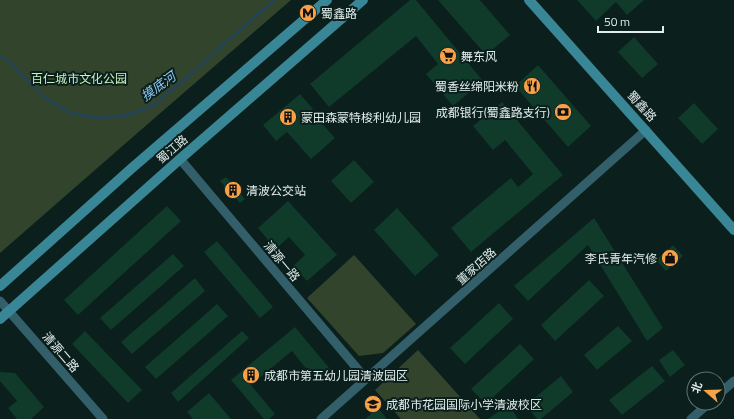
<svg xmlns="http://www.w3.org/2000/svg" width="734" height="419" font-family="'Titillium Web','Noto Sans SC',sans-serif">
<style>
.green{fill:#32452c}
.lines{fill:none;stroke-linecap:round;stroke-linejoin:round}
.stream{stroke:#21445a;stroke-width:2.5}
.building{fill:#103a29}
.street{stroke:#325f69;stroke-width:9}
.secondary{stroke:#398696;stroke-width:10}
.labels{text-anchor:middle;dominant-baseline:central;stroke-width:4;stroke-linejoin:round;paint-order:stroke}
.poi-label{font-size:12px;fill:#e1edeb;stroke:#0b1f1d;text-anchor:start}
.park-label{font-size:12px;fill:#c9f3bb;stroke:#0b1f1d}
.street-label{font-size:12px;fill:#e1edeb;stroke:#0b1f1d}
.water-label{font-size:13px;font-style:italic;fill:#8dcbf4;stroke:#0b1f1d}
</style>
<rect width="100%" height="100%" fill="#0b1f1d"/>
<path class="green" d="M0 0H291L127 142 0 253Z
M354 255 416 324 383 353 359 356 307 298Z
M418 350 480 419H401L375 390Z"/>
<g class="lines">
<path class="stream" d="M0 56 9 61 42 96 68 112 97 118 128 115 152 106 178 85 274 0"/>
</g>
<path class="building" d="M410 0H416L483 81 453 106 426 74 438 64 416 36 329 107 310 84Z
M438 0H480L510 35 486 55Z
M577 0H644L627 15 616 2 596 21Z
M634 37 658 64 642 78 618 52Z
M538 65 591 126 568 147 515 86Z
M300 94 313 109 311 111 335 138 311 159 287 132 276 141 263 125Z
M502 102 563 175 471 252 451 228 511 178 518 187 533 174 505 140 493 150 473 126Z
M694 103 718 129 702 144 678 118Z
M354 160 374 182 351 203 331 181Z
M226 177 245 199 240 203 220 181Z
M288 201 337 255 307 281 293 266 305 255 289 237 276 249 258 228Z
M167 206 181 221 78 315 64 300Z
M397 208 439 255 415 276 374 230Z
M594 218 663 328 647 341 588 245 528 301 514 286Z
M217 241 273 307 260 318 204 252Z
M673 245 683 256 666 271 656 260Z
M173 254 184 266 111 330 100 318Z
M195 278 205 291 132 354 121 342Z
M589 280 604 296 555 341 541 325Z
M499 303 513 319 465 364 450 348Z
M217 304 228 316 156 379 145 367Z
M618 326 632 341 597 370 584 355Z
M295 327 330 369 316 381 292 351 251 385 275 414 269 419H264L231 380Z
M85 331 142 390 128 403 72 344Z
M242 331 249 338 178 402 171 393Z
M520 344 534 359 486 404 471 389Z
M673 350 685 365 670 377 659 360Z
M652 366 665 381 622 415 609 400Z
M0 372 15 373 44 407 31 419H17L8 408 17 401 0 381Z
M561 376 573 392 541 419H537L526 405Z
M209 393 231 419H193L187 412Z
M509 405 518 419H488L498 412Z
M378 408 387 419H365Z"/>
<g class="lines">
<path class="street" d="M180 159 366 379
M0 301 103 419
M718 395 734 381
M321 419 646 130
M691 419 709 403"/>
<path class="secondary" d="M529 0 734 230
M0 286 132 168 327 0
M0 319 180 159 363 0"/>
</g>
<defs>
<symbol id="metro-disc" viewBox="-11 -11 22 22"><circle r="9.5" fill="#f7a149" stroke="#0b1f1d"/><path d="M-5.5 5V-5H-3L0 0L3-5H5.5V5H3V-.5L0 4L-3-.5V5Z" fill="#111"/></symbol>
<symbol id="supermarket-disc" viewBox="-11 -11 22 22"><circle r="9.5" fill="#f7a149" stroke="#0b1f1d"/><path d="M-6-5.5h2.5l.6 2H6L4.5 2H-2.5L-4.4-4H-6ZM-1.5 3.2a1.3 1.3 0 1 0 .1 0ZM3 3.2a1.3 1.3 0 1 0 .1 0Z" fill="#111"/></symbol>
<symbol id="restaurant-disc" viewBox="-11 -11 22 22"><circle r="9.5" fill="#f7a149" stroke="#0b1f1d"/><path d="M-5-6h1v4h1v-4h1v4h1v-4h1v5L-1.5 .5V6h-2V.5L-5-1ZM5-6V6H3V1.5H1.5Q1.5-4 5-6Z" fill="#111"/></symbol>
<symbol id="bank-disc" viewBox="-11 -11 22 22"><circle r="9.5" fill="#f7a149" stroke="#0b1f1d"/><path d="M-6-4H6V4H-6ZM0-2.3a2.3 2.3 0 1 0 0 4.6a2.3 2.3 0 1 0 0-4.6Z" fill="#111"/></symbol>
<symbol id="building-disc" viewBox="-11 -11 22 22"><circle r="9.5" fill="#f7a149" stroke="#0b1f1d"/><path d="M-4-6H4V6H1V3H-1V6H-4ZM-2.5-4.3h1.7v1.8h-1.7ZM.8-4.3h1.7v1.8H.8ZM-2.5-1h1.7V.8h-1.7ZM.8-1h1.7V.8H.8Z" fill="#111"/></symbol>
<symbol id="shop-disc" viewBox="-11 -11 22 22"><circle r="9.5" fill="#f7a149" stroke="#0b1f1d"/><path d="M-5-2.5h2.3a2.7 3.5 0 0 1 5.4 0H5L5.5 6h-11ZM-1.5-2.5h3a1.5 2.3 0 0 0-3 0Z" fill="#111"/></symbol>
<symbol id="school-disc" viewBox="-11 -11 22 22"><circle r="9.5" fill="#f7a149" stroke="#0b1f1d"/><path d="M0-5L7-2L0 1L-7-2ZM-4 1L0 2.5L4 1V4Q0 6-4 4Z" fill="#111"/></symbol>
</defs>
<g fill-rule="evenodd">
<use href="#metro-disc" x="298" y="3" width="20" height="20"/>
<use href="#supermarket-disc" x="438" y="46" width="20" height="20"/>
<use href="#restaurant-disc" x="522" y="76" width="20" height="20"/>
<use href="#bank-disc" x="553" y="102" width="20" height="20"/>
<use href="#building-disc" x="278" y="107" width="20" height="20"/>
<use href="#building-disc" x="223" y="180" width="20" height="20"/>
<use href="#shop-disc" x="660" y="248" width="20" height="20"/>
<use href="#building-disc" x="241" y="365" width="20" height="20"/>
<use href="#school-disc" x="363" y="394" width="20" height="20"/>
</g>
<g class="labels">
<g class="poi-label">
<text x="321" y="13">蜀鑫路</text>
<text x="461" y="56">舞东风</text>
<text x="519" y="86" text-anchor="end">蜀香丝绵阳米粉</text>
<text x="550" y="112" text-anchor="end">成都银行(蜀鑫路支行)</text>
<text x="301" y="117">蒙田森蒙特梭利幼儿园</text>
<text x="246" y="190">清波公交站</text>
<text x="657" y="258" text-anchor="end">李氏青年汽修</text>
<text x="264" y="375">成都市第五幼儿园清波园区</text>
<text x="386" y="404">成都市花园国际小学清波校区</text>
</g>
<g class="park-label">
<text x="79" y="78">百仁城市文化公园</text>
</g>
<g class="street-label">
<text transform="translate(642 106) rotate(48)">蜀鑫路</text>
<text transform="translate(172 149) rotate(-41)">蜀江路</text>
<text transform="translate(282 261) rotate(50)">清源一路</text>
<text transform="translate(476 266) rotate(-42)">董家店路</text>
<text transform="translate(61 352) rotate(49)">清源二路</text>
</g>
<g class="water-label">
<text transform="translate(158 86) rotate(-36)">摸底河</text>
</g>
</g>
<g transform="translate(706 391) rotate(290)"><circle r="19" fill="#0b1f1d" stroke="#61716f"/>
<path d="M0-3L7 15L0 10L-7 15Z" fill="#f7a149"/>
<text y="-6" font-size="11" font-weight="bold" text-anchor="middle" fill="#e1edeb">北</text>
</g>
<path d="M598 26v6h65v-6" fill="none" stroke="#e1edeb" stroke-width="2"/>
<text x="604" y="26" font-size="12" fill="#e1edeb" stroke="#0b1f1d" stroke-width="3" paint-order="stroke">50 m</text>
</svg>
